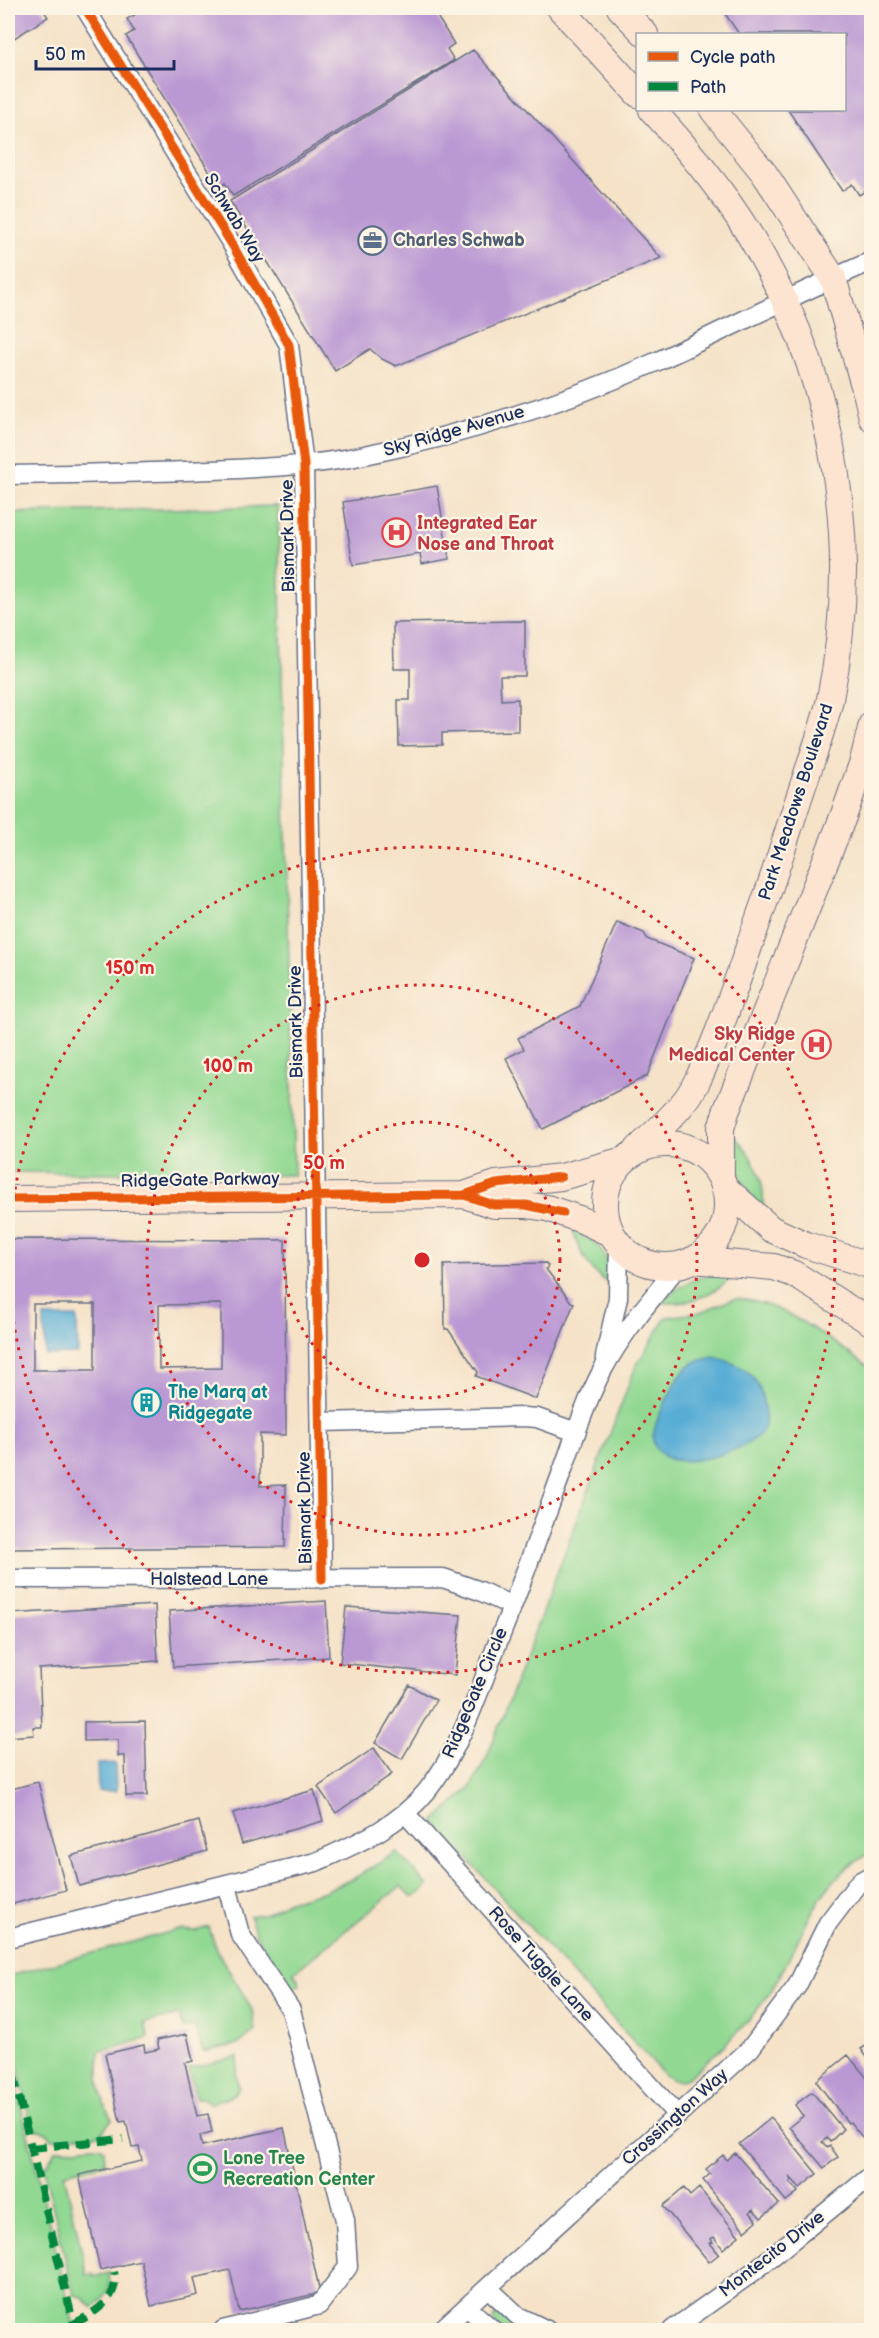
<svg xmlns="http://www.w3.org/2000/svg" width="879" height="2338" font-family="'Balsamiq Sans',sans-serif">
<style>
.green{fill:#91d892;stroke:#568478;stroke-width:1.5}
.water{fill:#59add5;stroke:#3a6e9a;stroke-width:1.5}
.building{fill:#ba98d3;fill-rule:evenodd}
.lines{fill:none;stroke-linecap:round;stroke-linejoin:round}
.street-casing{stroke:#676e83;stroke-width:21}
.secondary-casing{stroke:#676e83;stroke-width:28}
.street{stroke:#fff;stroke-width:18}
.secondary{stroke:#fde4d1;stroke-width:26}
.quiet{stroke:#00873e;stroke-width:8;stroke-dasharray:15 8;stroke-linecap:butt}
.cycleway-casing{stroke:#fcf5e5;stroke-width:13}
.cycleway{stroke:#e8590c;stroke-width:9}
.ring{fill:none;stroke:#d62828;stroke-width:3;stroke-dasharray:3 6}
.labels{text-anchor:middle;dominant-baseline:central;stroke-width:4.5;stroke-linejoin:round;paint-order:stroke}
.street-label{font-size:18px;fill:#1b2f5e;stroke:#fcf5e5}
.service-label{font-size:18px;font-weight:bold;fill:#4e5e75;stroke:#fcf5e5;text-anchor:start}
.health-label{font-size:18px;font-weight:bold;fill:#be3a42;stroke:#fcf5e5;text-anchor:start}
.culture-label{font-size:18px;font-weight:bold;fill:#0d838f;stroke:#fcf5e5;text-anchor:start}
.leisure-label{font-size:18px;font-weight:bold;fill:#27864d;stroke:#fcf5e5;text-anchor:start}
.centre{fill:#d62828;stroke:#fcf5e5;stroke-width:3}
.ring-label{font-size:18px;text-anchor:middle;font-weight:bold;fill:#d62828;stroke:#fcf5e5;stroke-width:4.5;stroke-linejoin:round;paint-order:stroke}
</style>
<rect width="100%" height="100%" fill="#fcf5e5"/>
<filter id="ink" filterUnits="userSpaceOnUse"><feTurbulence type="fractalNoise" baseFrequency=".0167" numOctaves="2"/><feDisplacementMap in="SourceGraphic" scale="12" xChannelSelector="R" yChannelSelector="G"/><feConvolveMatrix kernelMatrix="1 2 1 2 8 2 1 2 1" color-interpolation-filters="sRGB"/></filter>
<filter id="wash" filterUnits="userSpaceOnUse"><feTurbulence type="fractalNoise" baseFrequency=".008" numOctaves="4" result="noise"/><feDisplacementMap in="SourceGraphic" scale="24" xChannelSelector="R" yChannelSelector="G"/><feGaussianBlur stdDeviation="1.35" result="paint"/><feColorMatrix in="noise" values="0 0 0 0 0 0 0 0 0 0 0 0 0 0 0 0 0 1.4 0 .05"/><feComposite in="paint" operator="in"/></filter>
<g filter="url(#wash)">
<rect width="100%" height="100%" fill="#f5e2c7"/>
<path class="green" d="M278 506 294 1175 8 1172V513Z
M732 1134C753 1154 766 1180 763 1209 740 1186 733 1167 732 1134Z
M573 1230C602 1242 608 1256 613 1285 592 1277 578 1250 573 1230Z
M718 1273 736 1274C716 1293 688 1307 660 1302 677 1287 694 1277 718 1273Z
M734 1299C777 1297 836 1344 871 1369V1853C811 1882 803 1943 769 1994 747 2025 719 2051 690 2076 682 2082 674 2082 665 2076L434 1822 470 1788 487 1757 635 1368 666 1317 697 1313Z
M397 1852 428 1886 415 1897H411L401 1886 293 1973 299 1980 300 1984 293 1988 289 1987 256 1936 250 1916 267 1913 289 1901 325 1891 353 1879Z
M209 1927C217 1960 240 1984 254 2014L253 2020 255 2030 239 2044 203 2052 195 2027 183 2029 179 2015 145 2023 149 2038 99 2052C98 2075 99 2100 112 2119L101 2134 52 2139 48 2133 32 2128 8 2025V1976L177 1930 196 1931Z
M8 2052 75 2330H8Z
M238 2057 236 2076 239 2087 235 2093 227 2098 210 2104 203 2098H196L189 2068Z
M94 2146 101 2147 104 2150 105 2164 64 2173 87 2275 93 2274 94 2277 109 2273C111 2289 107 2298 93 2308L82 2297 74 2295 43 2166 47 2165 56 2150Z
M500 2313 504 2315 528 2330C515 2330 500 2334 493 2320L494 2316Z"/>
<path class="water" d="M44 1317H77L78 1354 45 1355Z
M714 1357C743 1364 761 1376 764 1408 765 1416 767 1424 763 1430 752 1450 685 1469 666 1457 660 1454 653 1447 653 1439 653 1423 676 1377 689 1366 695 1360 706 1359 714 1357Z
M115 1763 116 1791H98L97 1764Z"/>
<g id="blocks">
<path class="building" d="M8 8H42L48 17 8 42Z
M146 8H432L454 44 447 49 454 60 233 196 225 183 219 187 126 36 134 31 127 19Z
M721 8H872V187L859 195 852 184 842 191 788 110H844V34H739Z
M473 50 661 258 396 366 382 359 370 349 335 371 230 201Z
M437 486 449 559 422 564 420 554 353 565 343 502Z
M525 621V676H500L501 700 518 699V731L442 733V745L399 746 398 700H410V669H394L393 623Z
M617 922 644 933 647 939 694 958 647 1076 543 1129 506 1058 524 1049 518 1038 580 1006Z
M8 1239 285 1240 286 1435 260 1434V1486L286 1485 285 1547 8 1549ZM33 1304H95V1370H33ZM221 1304V1368L159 1369V1305Z
M546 1263 548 1266 546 1269 571 1302 574 1303 536 1399 476 1376 478 1372 448 1329H445L444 1265Z
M326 1601 329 1657 173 1667 169 1611Z
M155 1605 158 1661 39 1669 42 1727H33L34 1735 8 1737V1614Z
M346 1607 461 1615 455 1675 340 1663Z
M409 1685 436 1700 402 1759 375 1743Z
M145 1721 147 1796H126L125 1756H118V1740L84 1741V1722Z
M374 1748 392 1774 336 1813 318 1787Z
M38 1782 66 1890 9 1905 8 1790Z
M314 1790 323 1821 242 1844 233 1813Z
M199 1821 207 1851 79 1886 71 1856Z
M187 2034 193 2061 185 2063 197 2116 208 2114 212 2132 200 2135 202 2146 284 2128 320 2293 239 2311 230 2270 194 2278 198 2295 151 2306 141 2261 100 2270 79 2175 142 2161 139 2147 132 2148 126 2121 120 2122 105 2054 144 2045 145 2052 159 2049 157 2040Z
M872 2042V2064L861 2049Z
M848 2055 872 2084V2118L866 2113 869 2117 867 2119 872 2125V2132L863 2138 850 2122 848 2123 816 2081Z
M812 2092 843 2129 830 2142 827 2138 822 2142 828 2148 830 2146 838 2157 824 2168 789 2127 803 2116 795 2105Z
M771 2118 817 2174 800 2188 789 2176 792 2180 790 2182 798 2192 786 2201 739 2144Z
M735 2153 779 2204 761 2218 753 2209 750 2212 757 2221 745 2231 703 2180 710 2174 706 2169 723 2155 727 2160Z
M684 2188 690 2196 699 2188 739 2236 723 2249 714 2237 711 2239 713 2242 710 2243 719 2254 709 2262 663 2206Z"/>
</g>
</g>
<g filter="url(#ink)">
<use href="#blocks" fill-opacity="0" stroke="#676e83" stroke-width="1.5"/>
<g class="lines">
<defs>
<path id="street" d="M85 8 233 246 289 345 304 465 322 1579
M8 475C76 474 144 473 212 470 263 468 314 466 365 455 464 434 565 403 658 361 729 328 799 292 872 261
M605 1356 618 1298 619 1243
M320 1422 524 1417 537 1418 576 1432
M8 1579 443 1578 480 1591 512 1606
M405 1813 677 2115
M8 1938 316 1862C356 1844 397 1827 426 1792 461 1749 478 1693 498 1642 521 1586 541 1529 562 1472 574 1439 585 1403 602 1371 623 1332 651 1299 679 1265
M488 2288 518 2316 547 2330
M467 2307 493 2330
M223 2330 319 2305 348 2267 345 2220 291 2010 240 1934 227 1886
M441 2330 750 2049 797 1986 828 1923 859 1882 872 1875
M672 2330 753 2272 872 2175"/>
<path id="secondary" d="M560 8 638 94
M620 8 645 34
M713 110 764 173 833 278 867 396 872 418
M605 1205a61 61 0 1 1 122 0a61 61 0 1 1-122 0Z
M636 1151C652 1135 670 1120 684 1102 696 1088 703 1068 710 1052 732 1001 748 947 767 895 782 852 795 808 810 765 817 743 825 722 830 699 861 547 836 386 759 251 730 199 692 153 652 110
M721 1176V1128L726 1112 843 817 863 761 872 724
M726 1189 771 1229 806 1245 872 1266
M464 1195 494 1205H526L547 1208 582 1220 612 1234
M8 1199 464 1195 496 1184 561 1177 624 1160
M692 1260 774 1267 794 1274 872 1323"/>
</defs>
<use href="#street" class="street-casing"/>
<use href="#secondary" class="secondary-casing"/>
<use href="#street" class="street"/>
<use href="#secondary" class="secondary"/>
<path class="quiet" d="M8 2052 75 2330
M31 2148 123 2139
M73 2324C93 2314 121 2298 114 2272"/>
<defs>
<path id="cycleway" d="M85 8 233 246 289 345 304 465 322 1579
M464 1195 494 1205H526L563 1213
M8 1199 464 1195 496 1184 561 1177"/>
</defs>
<use href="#cycleway" class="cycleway-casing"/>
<use href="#cycleway" class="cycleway"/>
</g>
</g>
<g class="ring">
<circle cx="422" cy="1260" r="138"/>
<circle cx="422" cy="1260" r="275"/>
<circle cx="422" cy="1260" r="413"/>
</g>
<defs>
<symbol id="office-ring" viewBox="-11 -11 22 22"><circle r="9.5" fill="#fcf5e5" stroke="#5c6f8a" stroke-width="1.5"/><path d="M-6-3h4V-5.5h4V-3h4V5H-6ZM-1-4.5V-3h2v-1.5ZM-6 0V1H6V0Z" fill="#5c6f8a"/></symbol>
<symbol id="hospital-ring" viewBox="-11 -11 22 22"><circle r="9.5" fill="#fcf5e5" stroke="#e0444e" stroke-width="1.5"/><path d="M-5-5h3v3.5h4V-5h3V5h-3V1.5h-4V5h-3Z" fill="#e0444e"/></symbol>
<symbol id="building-ring" viewBox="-11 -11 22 22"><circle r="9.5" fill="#fcf5e5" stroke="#0f9aa8" stroke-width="1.5"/><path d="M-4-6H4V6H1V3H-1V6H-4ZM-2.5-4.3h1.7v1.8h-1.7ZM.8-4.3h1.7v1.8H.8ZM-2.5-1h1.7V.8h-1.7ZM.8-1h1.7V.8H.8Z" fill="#0f9aa8"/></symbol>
<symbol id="stadium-ring" viewBox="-11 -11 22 22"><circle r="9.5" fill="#fcf5e5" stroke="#2e9e5b" stroke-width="1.5"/><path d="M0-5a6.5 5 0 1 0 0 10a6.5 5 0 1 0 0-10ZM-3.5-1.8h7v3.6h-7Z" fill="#2e9e5b"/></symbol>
</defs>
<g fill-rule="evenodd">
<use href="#office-ring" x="356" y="224" width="33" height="33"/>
<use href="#hospital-ring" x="380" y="516" width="33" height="33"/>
<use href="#hospital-ring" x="800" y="1028" width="33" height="33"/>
<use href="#building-ring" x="130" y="1386" width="33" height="33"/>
<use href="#stadium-ring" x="186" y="2152" width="33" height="33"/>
</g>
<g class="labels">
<g class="street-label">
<text transform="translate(234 218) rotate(59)">Schwab Way</text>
<text transform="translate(454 431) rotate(-16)">Sky Ridge Avenue</text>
<text transform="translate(288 536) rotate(-91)">Bismark Drive</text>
<text transform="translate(796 802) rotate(-72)">Park Meadows Boulevard</text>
<text transform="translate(296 1022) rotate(-91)">Bismark Drive</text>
<text transform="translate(200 1180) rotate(-1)">RidgeGate Parkway</text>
<text transform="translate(305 1508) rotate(-91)">Bismark Drive</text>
<text x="209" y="1579">Halstead Lane</text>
<text transform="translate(475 1693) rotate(-67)">RidgeGate Circle</text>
<text transform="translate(541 1964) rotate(48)">Rose Tuggle Lane</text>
<text transform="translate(675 2117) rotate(-42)">Crossington Way</text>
<text transform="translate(772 2254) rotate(-38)">Montecito Drive</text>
</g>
<g class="service-label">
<text x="393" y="240">Charles Schwab</text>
</g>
<g class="health-label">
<text x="417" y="523">Integrated Ear<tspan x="417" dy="21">Nose and Throat</tspan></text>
<text x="795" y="1034" text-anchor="end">Sky Ridge<tspan x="795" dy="21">Medical Center</tspan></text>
</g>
<g class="culture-label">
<text x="168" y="1392">The Marq at<tspan x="168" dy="21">Ridgegate</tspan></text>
</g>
<g class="leisure-label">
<text x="223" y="2158">Lone Tree<tspan x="223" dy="21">Recreation Center</tspan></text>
</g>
</g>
<circle cx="422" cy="1260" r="9" class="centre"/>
<g class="ring-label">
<text x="130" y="974">150 m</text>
<text x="228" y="1072">100 m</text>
<text x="324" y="1169">50 m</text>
</g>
<rect width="879" height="2338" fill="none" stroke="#fcf5e5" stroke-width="30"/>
<rect x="636" y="33" width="210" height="78" fill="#fcf5e5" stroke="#a2a6af" stroke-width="1.5"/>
<rect x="648" y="52" width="30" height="9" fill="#e8590c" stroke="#a2a6af" stroke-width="1.5"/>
<text x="690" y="63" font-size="18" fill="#1b2f5e">Cycle path</text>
<rect x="648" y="82" width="30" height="9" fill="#00873e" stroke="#a2a6af" stroke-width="1.5"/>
<text x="690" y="93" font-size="18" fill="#1b2f5e">Path</text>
<path d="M36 60v9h138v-9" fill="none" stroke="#1b2f5e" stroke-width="3"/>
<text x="45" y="60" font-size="18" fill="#1b2f5e" stroke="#fcf5e5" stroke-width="4.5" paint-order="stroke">50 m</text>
</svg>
